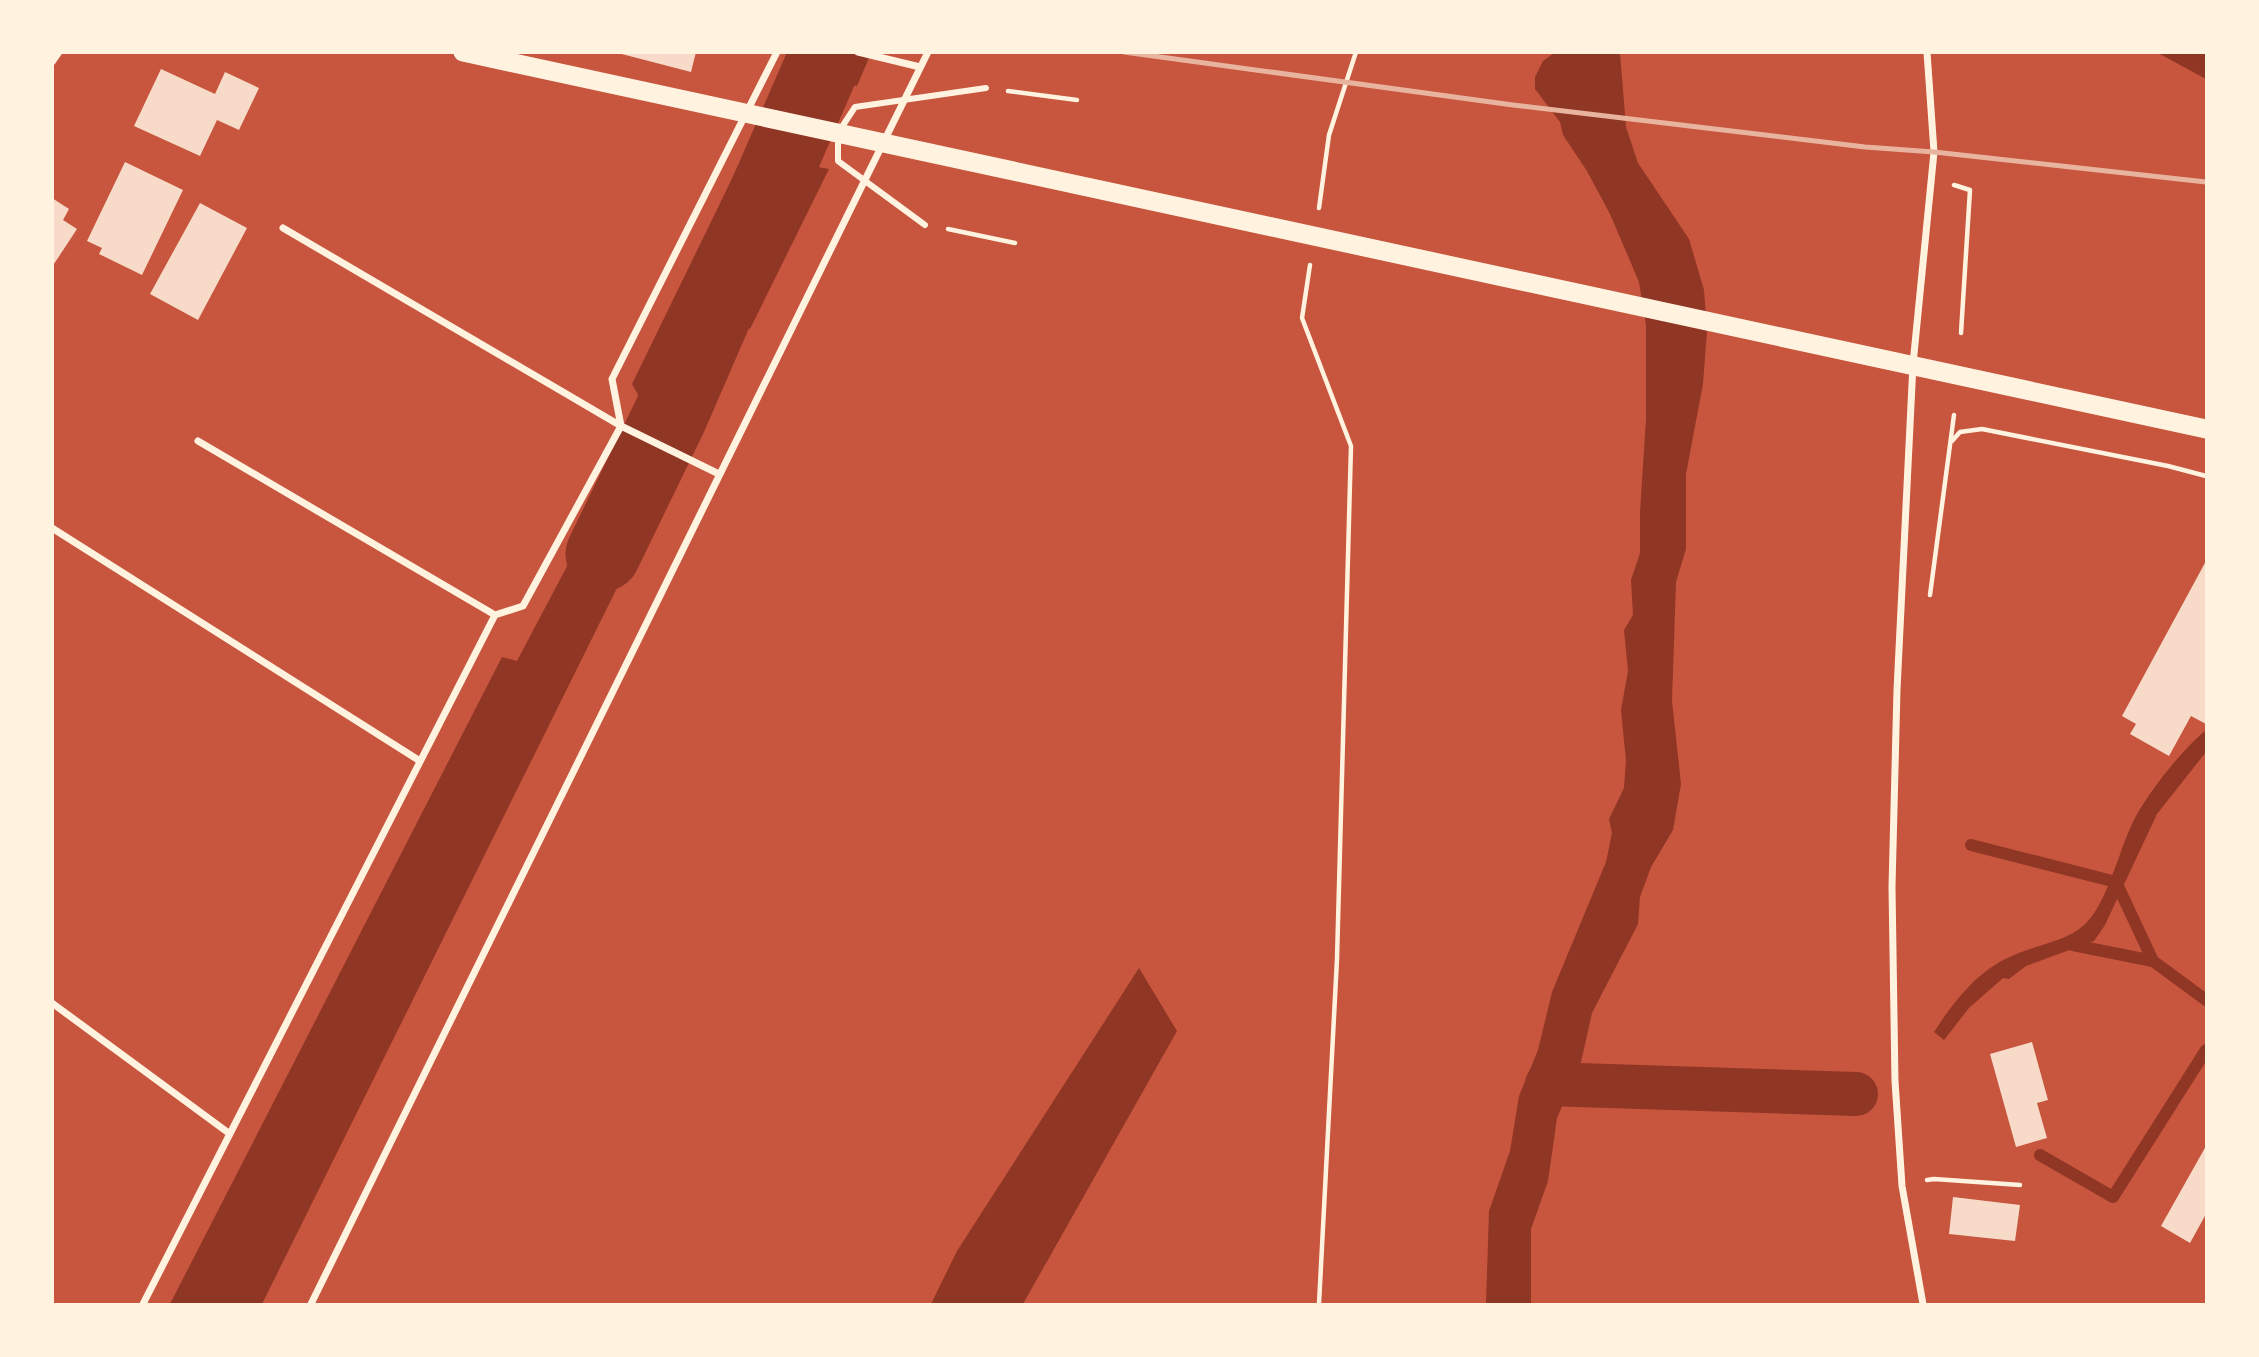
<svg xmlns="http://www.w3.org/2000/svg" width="2259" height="1357" font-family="Roboto,sans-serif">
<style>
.water{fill:#8f3625}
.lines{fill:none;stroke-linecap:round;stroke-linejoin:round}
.stream{stroke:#8f3625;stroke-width:12}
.canal{stroke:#8f3625;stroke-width:44}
.river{stroke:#8f3625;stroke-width:75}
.building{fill:#f7dbc8}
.path{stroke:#fff3e0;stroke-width:4.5}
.pedestrian{stroke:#fff3e0;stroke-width:6}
.minor{stroke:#fff3e0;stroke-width:7}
.trunk{stroke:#fff3e0;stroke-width:19}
.rail{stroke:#e9b49f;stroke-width:5}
</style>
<rect width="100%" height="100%" fill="#c8553d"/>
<path class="water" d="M795 53H871L857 86 788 72Z
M1554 53H1620L1626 127 1638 163 1689 239 1704 290 1707 331 1703 384 1686 474V549L1676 582 1672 701 1681 784 1673 830 1651 867 1640 897 1638 924 1592 1013 1581 1062 1557 1118 1548 1181 1531 1229V1304H1486L1489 1211 1510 1151 1519 1096 1538 1050 1552 992 1606 862 1612 833 1609 819 1624 788 1626 761 1621 710 1628 671 1624 630 1633 615 1631 580 1640 553V512L1646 419V325L1639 282 1610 214 1587 171 1563 135 1560 122 1535 89V77L1543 61Z
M2158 53H2206V80V79Z
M744 154 829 169 750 329 744 323 689 433 649 414 632 384Z
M639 456 675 471 262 1304H170L502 657 517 661 622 462Z
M2206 730V752L2157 814 2105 925 2094 941 2026 966 2009 979 2003 978 1969 1008 1944 1040 1934 1032C1954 1001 1979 969 2014 955 2036 945 2064 942 2083 926 2108 905 2119 847 2136 816 2152 788 2181 751 2206 730Z
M1139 968 1177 1031 1023 1304H931L957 1251Z"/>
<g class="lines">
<path class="stream" d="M1971 845 2116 882
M2073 945 2153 961 2116 882 2119 877
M2153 961 2206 1000
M2040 1155 2113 1197 2206 1050"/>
<path class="canal" d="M1547 1084 1856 1094"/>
<path class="river" d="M603 554 670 416 828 52"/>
</g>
<path class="building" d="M614 52H696L691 72Z
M161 69 215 94 225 72 259 88 239 130 217 120 200 156 134 126Z
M125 162 183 190 142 275 99 254 102 248 87 241Z
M52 198 69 209 63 220 77 229 52 267Z
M200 203 247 228 198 320 150 294Z
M2206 561V724L2191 716 2169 756 2130 734 2136 724 2122 716Z
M2032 1042 2048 1100 2037 1103 2047 1138 2016 1147 1990 1054Z
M2206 1146V1214L2190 1243 2161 1226Z
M1953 1197 2020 1205 2015 1241 1949 1234Z"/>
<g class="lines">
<path class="path" d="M1008 91 1077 100
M1954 185 1970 190 1961 333
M1319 208 1329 135 1356 52
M948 229 1015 243
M1310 265 1302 318 1351 446 1337 959 1319 1304
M1952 441 1960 432 1982 429 2168 466 2206 476
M1930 595 1954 415
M1927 1180 1934 1179 2020 1185"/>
<path class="pedestrian" d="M925 225 838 161V133L855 107 986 88"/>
<path class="minor" d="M858 52 920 67
M52 62 59 52
M283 228 621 426 719 474
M198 441 495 615
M52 528 420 761
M52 1003 230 1134
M143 1304 495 615 523 606 621 426 612 379 777 52
M311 1304 928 52
M1923 1304 1902 1186 1895 1081 1892 887 1897 690 1913 364 1934 152 1927 52"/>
<path class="trunk" d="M463 52 2206 429"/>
<path class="rail" d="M1124 52 1513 105 1698 127 1865 147 1934 152 2206 182"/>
</g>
<rect width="2259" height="1357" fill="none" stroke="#fff3e0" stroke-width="108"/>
</svg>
